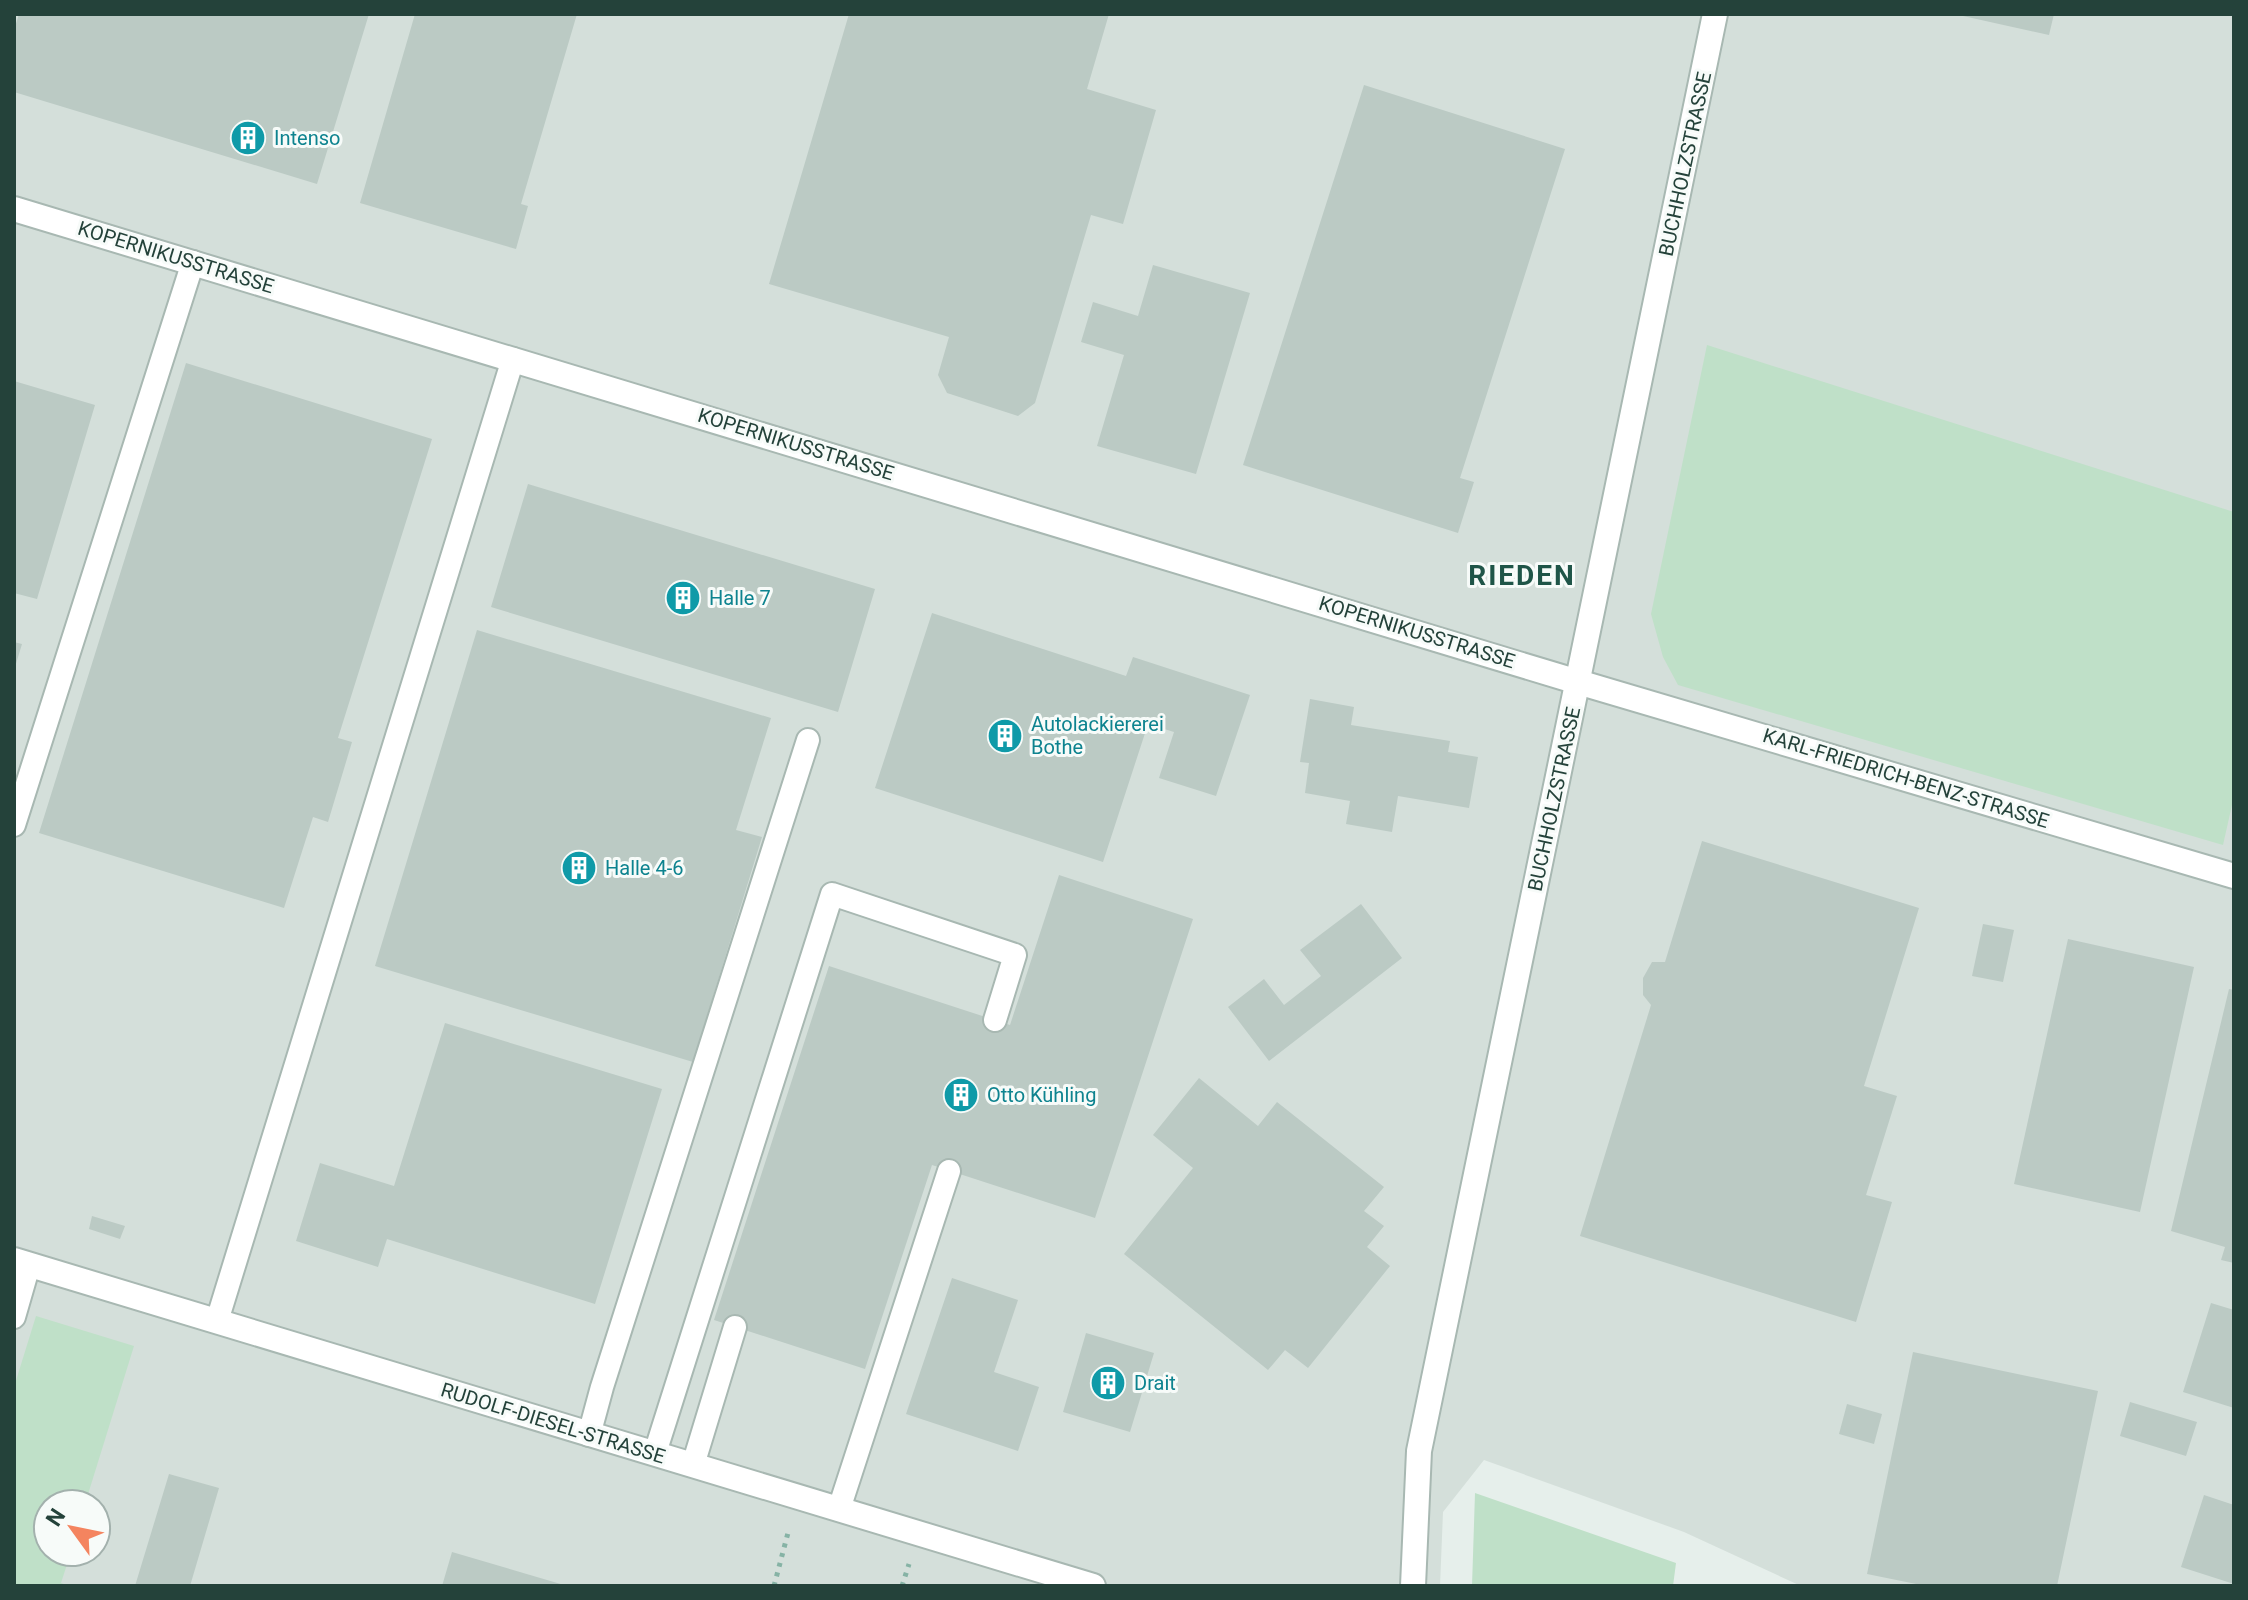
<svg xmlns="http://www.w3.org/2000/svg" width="2248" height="1600" font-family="Roboto,sans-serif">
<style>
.built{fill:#d4dfda;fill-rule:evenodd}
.green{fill:#bfe0c8}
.building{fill:#bbcac4}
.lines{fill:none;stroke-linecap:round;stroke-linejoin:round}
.service-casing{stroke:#a8b8b2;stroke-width:26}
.minor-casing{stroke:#a8b8b2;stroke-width:28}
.tertiary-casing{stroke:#a8b8b2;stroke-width:28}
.path{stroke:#86b3a5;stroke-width:5;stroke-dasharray:4 6;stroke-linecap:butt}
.service{stroke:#fff;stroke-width:22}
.minor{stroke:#fff;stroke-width:24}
.tertiary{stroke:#fff;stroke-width:24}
.labels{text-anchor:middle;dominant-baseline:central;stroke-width:6;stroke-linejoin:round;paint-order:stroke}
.culture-label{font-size:20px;fill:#0d838f;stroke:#f7fbf9;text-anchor:start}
.street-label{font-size:20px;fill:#24423a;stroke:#f7fbf9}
.district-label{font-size:28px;font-weight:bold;letter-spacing:2px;fill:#1f5548;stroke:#f7fbf9}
</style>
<rect width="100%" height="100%" fill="#e6efeb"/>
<path class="built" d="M14 14H2234V1586H1801L1684 1532 1484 1460 1443 1512 1440 1586H14ZM48 1504H96V1552H48Z"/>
<path class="green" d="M1707 345 2234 512V796L2223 845 1678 685 1663 657 1651 614Z
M36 1316 134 1346 85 1504H48V1552H71L61 1583 70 1586H14V1387Z
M1475 1493 1676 1563 1673 1586H1472Z"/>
<path class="building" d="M19 14H369L317 184 14 92V30Z
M415 14H577L521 204 528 206 516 249 360 203Z
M849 14H1109L1087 89 1156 110 1123 224 1091 215 1035 403 1018 416 947 393 938 375 949 337 769 284Z
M1954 14H2054L2049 35Z
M1364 85 1565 149 1460 478 1474 482 1458 533 1243 465Z
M1153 265 1250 293 1196 474 1097 446 1124 355 1081 342 1093 302 1138 316Z
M186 363 432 439 338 738 352 742 328 822 313 817 284 908 39 833Z
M14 381 95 405 37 599 14 593Z
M528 484 875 589 838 712 491 607Z
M932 613 1126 676 1133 657 1250 695 1216 796 1159 778 1174 732 1148 724 1103 862 875 788Z
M477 630 771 718 736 830 762 837 693 1062 375 966Z
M14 642 22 644 15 667H14Z
M1310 699 1354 707 1351 725 1450 741 1448 752 1478 757 1469 808 1398 796 1392 832 1346 824 1350 801 1305 793 1309 763 1300 762Z
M1702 841 1919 908 1864 1086 1897 1096 1866 1195 1892 1202 1856 1322 1580 1236 1651 1005 1643 995V978L1652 962H1665Z
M1059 875 1193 919 1095 1218 932 1165 865 1369 714 1320 829 966 1010 1025Z
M1361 904 1402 958 1269 1061 1228 1007 1264 979 1284 1005 1321 976 1300 950Z
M1983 924 2014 930 2003 982 1972 976Z
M2068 939 2194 967 2140 1212 2014 1184Z
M2229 989 2234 990V1263L2221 1260 2225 1247 2171 1231Z
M445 1023 662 1089 595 1304 387 1239 378 1267 296 1241 320 1163 394 1186Z
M1199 1078 1258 1126 1277 1102 1384 1187 1364 1211 1384 1226 1367 1247 1390 1266 1308 1368 1285 1350 1268 1370 1124 1254 1193 1168 1153 1135Z
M92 1216 125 1226 120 1239 89 1229Z
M952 1278 1018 1300 994 1372 1039 1387 1018 1451 906 1414Z
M2211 1303 2234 1310V1408L2183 1392Z
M1086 1333 1154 1353 1130 1432 1063 1412Z
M1913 1352 2098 1391 2057 1586H1926L1867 1574Z
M2130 1402 2197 1422 2186 1456 2120 1436Z
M1847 1404 1882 1414 1874 1444 1839 1434Z
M169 1474 219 1488 190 1586H135Z
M2204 1495 2234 1505V1584L2181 1567Z
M452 1552 564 1585 563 1586H442Z"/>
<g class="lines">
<defs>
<path id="service" d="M14 825 193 262
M14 1317 29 1265
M217 1321 513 359
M589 1435 602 1387 808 740
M655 1453 832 894 1015 955 995 1020
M693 1465 735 1327
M839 1509 949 1171"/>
<path id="minor" d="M14 209 1578 682 2234 876
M14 1260 1093 1586"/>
<path id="tertiary" d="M1413 1586 1419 1451 1715 14"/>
</defs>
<use href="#service" class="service-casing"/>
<use href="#minor" class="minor-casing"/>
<use href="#tertiary" class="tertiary-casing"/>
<path class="path" d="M774 1586 789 1529
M902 1586 909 1564"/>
<use href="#service" class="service"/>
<use href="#minor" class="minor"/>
<use href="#tertiary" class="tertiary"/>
</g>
<defs>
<symbol id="building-disc" viewBox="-11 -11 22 22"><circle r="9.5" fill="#0f9aa8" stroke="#f7fbf9"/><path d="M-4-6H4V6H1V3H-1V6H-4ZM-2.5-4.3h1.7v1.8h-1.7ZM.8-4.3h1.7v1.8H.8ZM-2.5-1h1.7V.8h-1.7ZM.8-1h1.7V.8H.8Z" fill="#fff"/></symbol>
</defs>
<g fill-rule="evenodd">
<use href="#building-disc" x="228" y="118" width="40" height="40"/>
<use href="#building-disc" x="663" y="578" width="40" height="40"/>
<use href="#building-disc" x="985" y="716" width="40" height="40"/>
<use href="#building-disc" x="559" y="848" width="40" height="40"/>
<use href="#building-disc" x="941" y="1075" width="40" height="40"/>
<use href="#building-disc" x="1088" y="1363" width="40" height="40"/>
</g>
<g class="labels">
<g class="culture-label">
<text x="274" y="138">Intenso</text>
<text x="709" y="598">Halle 7</text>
<text x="1031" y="724">Autolackiererei<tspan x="1031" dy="23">Bothe</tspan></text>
<text x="605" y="868">Halle 4-6</text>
<text x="987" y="1095">Otto Kühling</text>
<text x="1134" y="1383">Drait</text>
</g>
<g class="street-label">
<text transform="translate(1685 164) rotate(-78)">BUCHHOLZSTRASSE</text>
<text transform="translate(176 257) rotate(17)">KOPERNIKUSSTRASSE</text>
<text transform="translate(796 444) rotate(17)">KOPERNIKUSSTRASSE</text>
<text transform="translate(1417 632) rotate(17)">KOPERNIKUSSTRASSE</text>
<text transform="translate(1906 778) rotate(17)">KARL-FRIEDRICH-BENZ-STRASSE</text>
<text transform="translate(1554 799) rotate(-78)">BUCHHOLZSTRASSE</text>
<text transform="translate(553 1423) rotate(17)">RUDOLF-DIESEL-STRASSE</text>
</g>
<g class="district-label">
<text x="1522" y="575">RIEDEN</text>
</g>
</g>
<rect width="2248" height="1600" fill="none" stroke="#24423a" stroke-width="32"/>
<g transform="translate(72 1528) rotate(303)"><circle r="38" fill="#f7fbf9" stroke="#a3b1ad" stroke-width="2"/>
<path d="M0-6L14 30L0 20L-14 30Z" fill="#f4845f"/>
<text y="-12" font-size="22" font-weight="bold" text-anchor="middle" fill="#24423a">N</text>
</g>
</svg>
